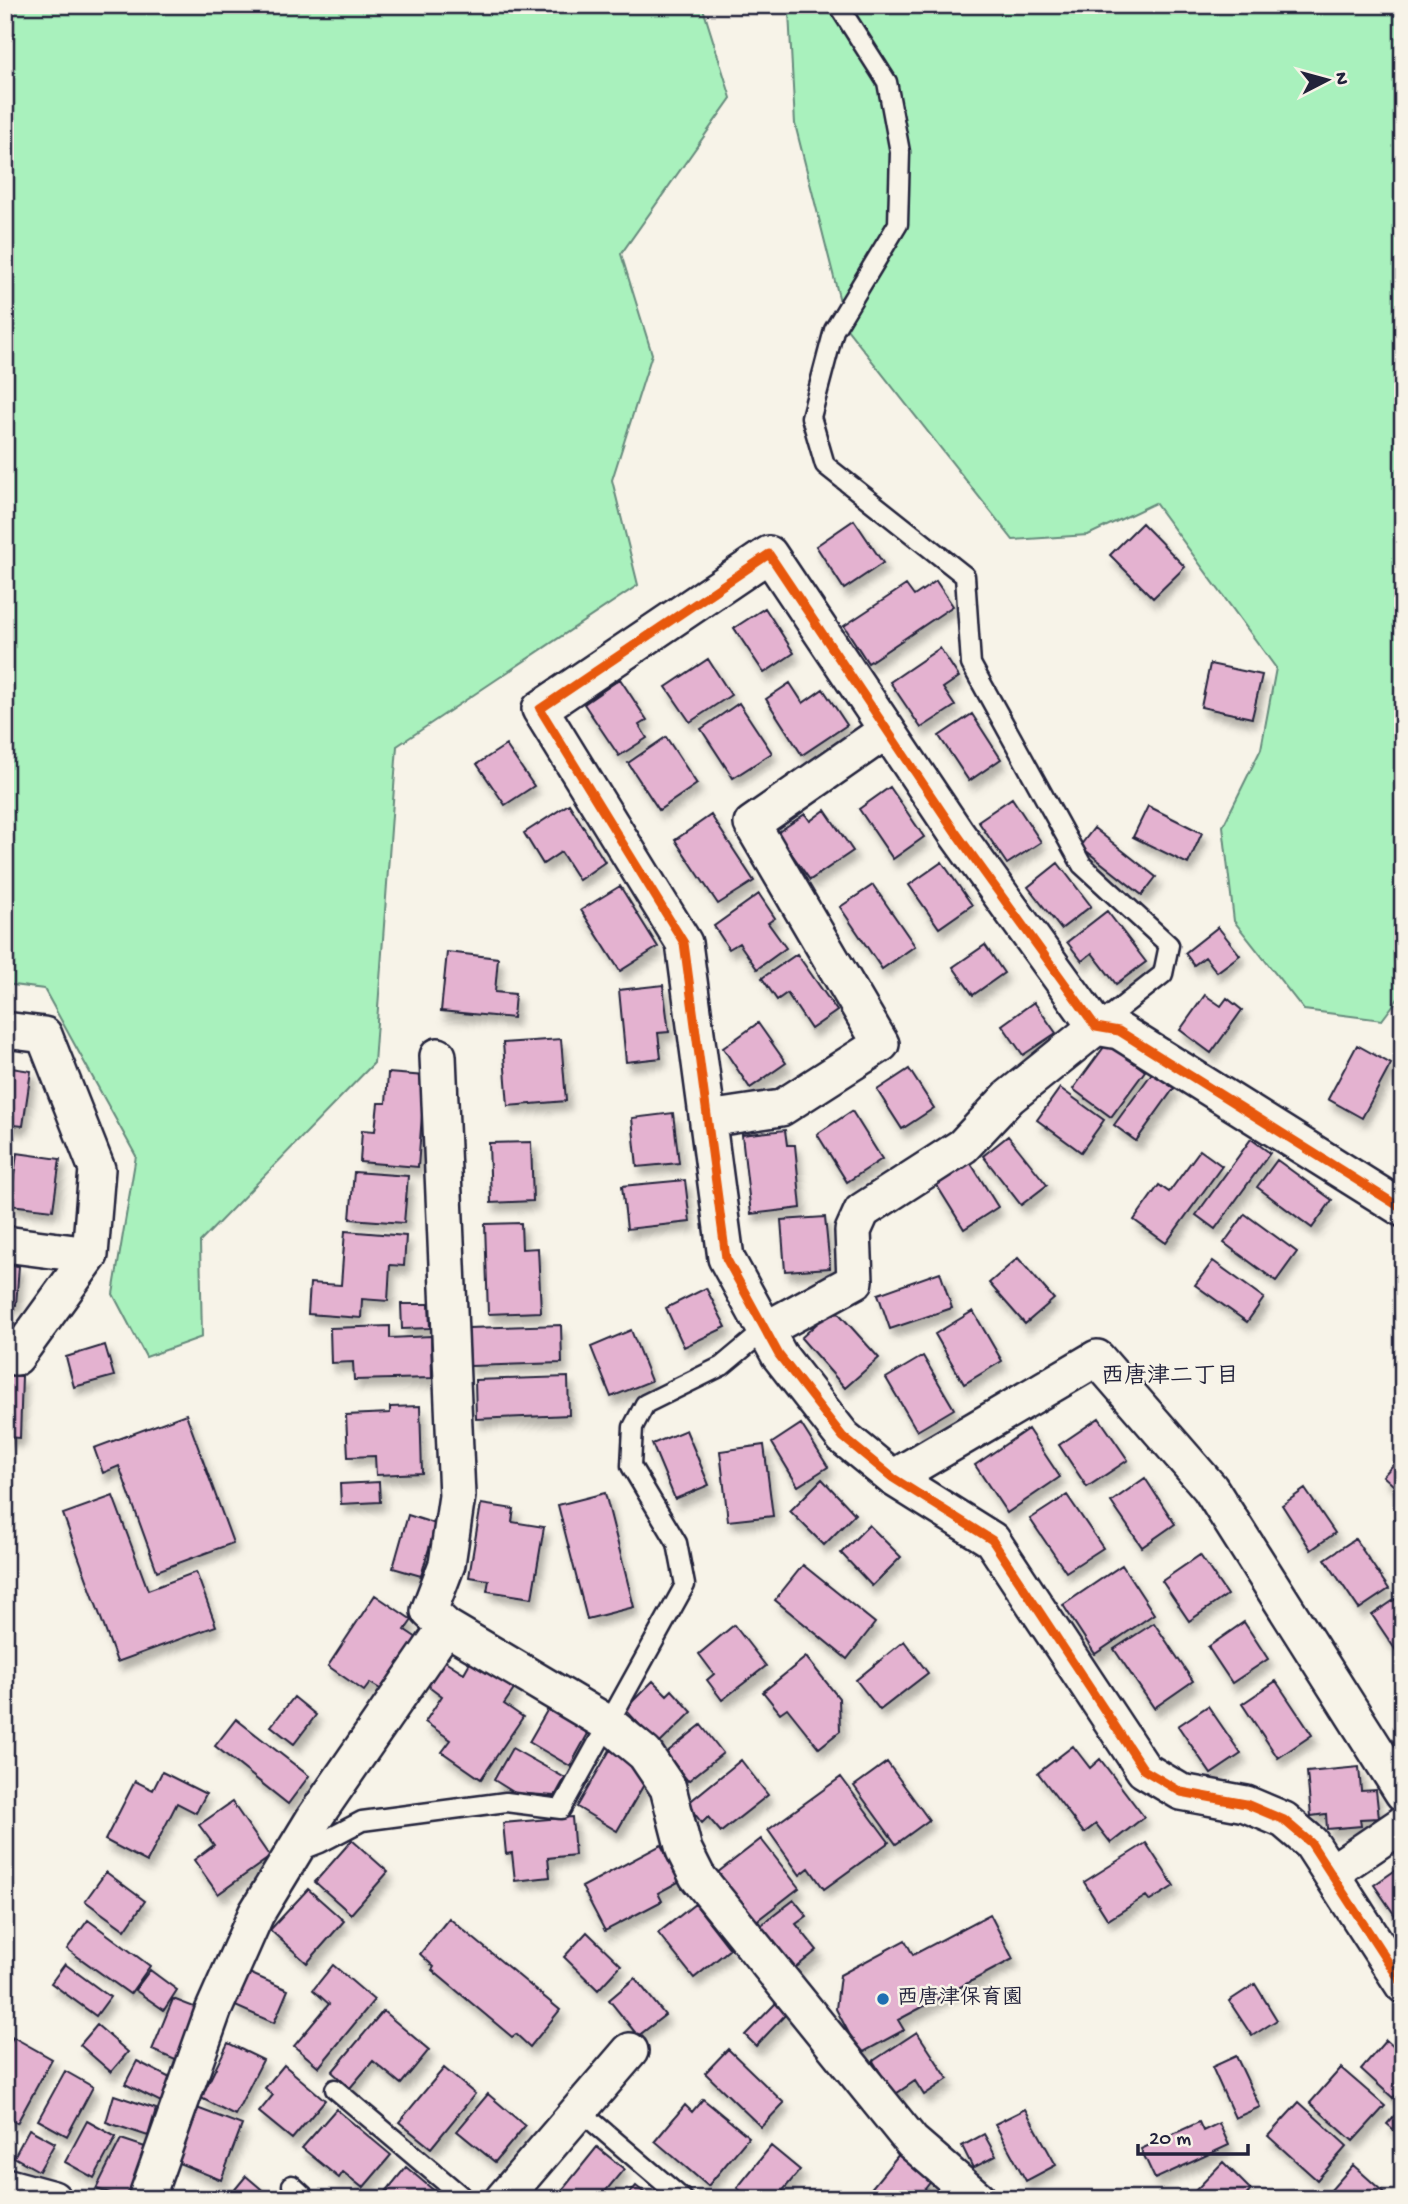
<svg xmlns="http://www.w3.org/2000/svg" width="1408" height="2204" font-family="'Gochi Hand','Klee One',sans-serif">
<style>
.green{fill:#a9f1bd;stroke:#668a7c;stroke-width:2}
.building{fill:#e4b2d0;stroke:#22223b;stroke-width:2;filter:url(#shadow)}
.lines{fill:none;stroke-linecap:round;stroke-linejoin:round}
.service-casing{stroke:#22223b;stroke-width:23}
.minor-casing{stroke:#22223b;stroke-width:40}
.service{stroke:#f7f3e8;stroke-width:18}
.minor{stroke:#f7f3e8;stroke-width:35}
.cycleway-casing{stroke:#f7f3e8;stroke-width:13}
.cycleway{stroke:#e8590c;stroke-width:9}
.poi-dot{fill:#1f6fb2;stroke:#f7f3e8;stroke-width:2.5}
.labels{text-anchor:middle;dominant-baseline:central;stroke-width:5;stroke-linejoin:round;paint-order:stroke}
.poi-label{font-size:21px;font-weight:bold;fill:#22223b;stroke:#f7f3e8;text-anchor:start}
.neighbourhood-label{font-size:23px;font-weight:bold;fill:#22223b;stroke:#f7f3e8}
</style>
<defs>
<filter id="shadow"><feDropShadow dx="4.5" dy="8" stdDeviation="3.5" flood-color="#0004"/></filter>
</defs>
<rect width="100%" height="100%" fill="#f7f3e8"/>
<filter id="ink" filterUnits="userSpaceOnUse"><feTurbulence type="fractalNoise" baseFrequency=".0143" numOctaves="2"/><feDisplacementMap in="SourceGraphic" scale="14" xChannelSelector="R" yChannelSelector="G"/><feConvolveMatrix kernelMatrix="1 2 1 2 8 2 1 2 1" color-interpolation-filters="sRGB"/></filter>
<g filter="url(#ink)">
<path class="green" d="M5 5H702L731 98 621 254 652 354 612 480 638 585 397 746 374 1063 200 1242 202 1337 146 1357 113 1294 136 1156 44 989 5 984Z
M793 5H1403V992L1382 1020 1304 1010 1234 921 1223 826 1261 749 1276 668 1155 503 1088 535 1013 540 847 329 795 124 789 12Z"/>
<path class="building" d="M854 520 883 563 844 589 816 546Z
M1142 523 1185 567 1153 598 1110 555Z
M936 581 953 606 868 663 844 626 906 585 914 596Z
M765 608 794 653 764 673 734 628Z
M940 648 959 677 943 688 955 706 921 728 890 682Z
M708 659 731 695 690 722 666 687Z
M1210 664 1262 675 1252 718 1201 707Z
M620 679 647 720 639 725 647 738 619 756 584 704Z
M790 683 803 703 823 689 847 725 802 755 766 699Z
M739 703 772 753 733 778 701 729Z
M972 714 1001 759 969 781 939 736Z
M666 737 697 784 659 810 628 763Z
M506 745 534 786 505 805 477 764Z
M890 787 924 837 893 859 859 809Z
M1012 798 1041 842 1007 864 978 821Z
M569 804 605 862 579 880 561 852 543 864 524 833Z
M1148 806 1202 833 1188 864 1133 837Z
M825 810 853 851 810 880 777 833 805 814 810 821Z
M711 815 754 881 718 904 675 840Z
M1094 828 1156 877 1142 895 1080 846Z
M942 862 972 905 939 928 909 885Z
M1058 863 1091 906 1061 929 1028 887Z
M873 885 915 946 882 969 840 907Z
M620 886 658 947 620 971 581 910Z
M759 894 775 918 768 923 786 948 757 969 739 943 729 949 714 926Z
M1107 911 1146 962 1116 984 1092 953 1082 961 1067 942Z
M1218 927 1240 955 1217 972 1205 957 1194 965 1185 953Z
M985 945 1004 973 973 995 953 967Z
M447 952 498 958 495 992 515 994 513 1018 441 1011Z
M797 954 837 1011 811 1029 787 993 777 1000 762 978Z
M663 985 669 1032 658 1033 661 1058 626 1062 619 990Z
M1205 995 1221 1006 1227 998 1242 1010 1211 1053 1180 1030Z
M1034 1002 1056 1033 1023 1055 1002 1025Z
M758 1023 786 1063 750 1088 723 1048Z
M561 1039 566 1101 508 1106 503 1043Z
M1107 1043 1145 1071 1111 1117 1073 1089Z
M1357 1045 1391 1064 1362 1118 1328 1099Z
M5 1067 31 1071 23 1126 5 1124Z
M909 1069 934 1108 902 1129 877 1090Z
M388 1073 425 1076 418 1167 360 1162 362 1130 375 1131 378 1103H386Z
M1152 1073 1174 1088 1136 1141 1114 1125Z
M1060 1088 1104 1120 1081 1152 1037 1120Z
M852 1111 882 1159 847 1182 817 1134Z
M673 1113 679 1163 637 1167 632 1118Z
M785 1130 787 1145H795L801 1208 751 1214 742 1135Z
M1008 1136 1047 1185 1021 1205 983 1156Z
M1251 1139 1270 1153 1215 1229 1196 1215Z
M531 1142 533 1201 491 1203 489 1143Z
M1403 1143V1164L1394 1159Z
M1200 1150 1222 1166 1166 1243 1134 1220 1159 1185 1169 1192Z
M17 1153 60 1159 53 1210 10 1205Z
M1277 1160 1332 1200 1312 1228 1257 1187Z
M970 1162 998 1207 964 1229 936 1184Z
M354 1172 408 1176 404 1223 350 1219Z
M685 1180 690 1222 627 1229 622 1186Z
M1245 1214 1297 1252 1276 1281 1224 1243Z
M825 1217 830 1268 785 1271 781 1220Z
M521 1223 522 1249 538 1248 541 1312 488 1314 485 1224Z
M345 1231 406 1236 404 1266 390 1265 388 1301 362 1299 361 1318 308 1314 310 1283 341 1285Z
M1018 1258 1054 1299 1025 1324 989 1283Z
M1213 1261 1264 1298 1247 1322 1195 1285Z
M5 1265 19 1266 16 1305 5 1304Z
M940 1272 952 1308 890 1329 878 1294Z
M706 1288 726 1327 684 1347 666 1308Z
M401 1304H429L430 1328 402 1329Z
M834 1308 879 1358 845 1388 801 1338Z
M973 1311 1002 1361 964 1384 935 1334Z
M561 1325 562 1363 470 1366 468 1328Z
M390 1326V1338L431 1336 432 1378 354 1380 353 1362 331 1363 330 1328Z
M631 1330 651 1381 611 1397 591 1347Z
M105 1345 114 1376 74 1387 66 1357Z
M923 1356 954 1409 917 1431 886 1378Z
M5 1375 22 1376 20 1438 5 1437Z
M568 1377 569 1415 476 1419 475 1380Z
M420 1406 422 1473 376 1475 375 1456 348 1457 346 1415 390 1413V1407Z
M186 1414 233 1543 157 1571 119 1466 103 1473 94 1448Z
M1099 1418 1128 1460 1087 1487 1059 1445Z
M801 1424 828 1467 798 1486 772 1443Z
M1028 1429 1060 1477 1007 1513 975 1465Z
M686 1430 709 1485 675 1499 652 1444Z
M764 1445 773 1516 728 1521 720 1451Z
M1403 1454V1494L1383 1476Z
M1145 1478 1175 1524 1142 1547 1111 1502Z
M822 1479 855 1514 824 1545 790 1511Z
M379 1482 380 1502 341 1504 340 1484Z
M1305 1489 1335 1533 1311 1550 1282 1505Z
M605 1493 634 1607 587 1619 558 1505Z
M1067 1495 1103 1548 1066 1572 1030 1519Z
M113 1496 148 1590 196 1572 216 1626 117 1662 63 1514Z
M481 1504 514 1509 512 1522 544 1527 532 1598 487 1591 489 1580 469 1577Z
M408 1515 436 1524 421 1576 393 1568Z
M869 1525 901 1557 872 1586 841 1553Z
M1355 1539 1389 1589 1359 1609 1325 1559Z
M1200 1555 1227 1595 1189 1621 1162 1581Z
M803 1565 875 1623 847 1659 775 1600Z
M1122 1565 1154 1614 1095 1654 1063 1605Z
M1403 1594V1661L1372 1615Z
M375 1595 412 1620 405 1630 417 1638 382 1690 370 1683 364 1691 328 1666Z
M1244 1622 1268 1659 1232 1683 1208 1647Z
M1154 1623 1193 1681 1154 1708 1114 1649Z
M734 1625 766 1666 722 1700 707 1680 714 1674 699 1654Z
M904 1641 928 1673 880 1710 856 1680Z
M806 1657 839 1698 840 1731 819 1748 787 1708 780 1713 763 1692Z
M442 1659 464 1673 472 1659 515 1688 504 1704 523 1717 481 1779 442 1752 451 1740 425 1722 442 1696 426 1684Z
M653 1681 667 1695 672 1690 692 1712 658 1745 625 1709Z
M1276 1681 1312 1735 1278 1758 1242 1704Z
M294 1697 316 1715 294 1744 271 1726Z
M1208 1706 1241 1754 1211 1774 1178 1726Z
M549 1707 590 1730 570 1766 529 1742Z
M236 1719 309 1776 288 1804 215 1746Z
M701 1725 723 1753 688 1781 666 1753Z
M1073 1746 1090 1768 1100 1759 1144 1817 1111 1843 1096 1824 1084 1833 1038 1773Z
M512 1748 565 1778 555 1796 515 1793 494 1780Z
M610 1750 650 1774 617 1831 577 1807Z
M741 1760 768 1795 721 1832 708 1817 702 1823 687 1804Z
M887 1762 929 1820 896 1844 854 1786Z
M1359 1767 1361 1791 1376 1790 1379 1818 1360 1819 1361 1826 1327 1829 1326 1814 1311 1816 1307 1772Z
M162 1772 206 1794 196 1813 177 1803 147 1862 105 1840 135 1781 153 1790Z
M841 1777 889 1842 824 1889 809 1868 800 1875 768 1830Z
M232 1802 270 1857 218 1894 194 1860 214 1845 199 1825Z
M572 1817 575 1855 548 1858 550 1877 515 1881 512 1853 506 1854 503 1823Z
M761 1839 799 1888 755 1922 717 1873Z
M352 1840 388 1872 351 1914 315 1882Z
M1146 1843 1174 1886 1150 1901 1146 1896 1108 1920 1084 1882Z
M661 1845 680 1881 658 1893 662 1901 605 1931 582 1887Z
M1403 1865V1927L1374 1885Z
M106 1872 145 1901 125 1930 85 1901Z
M308 1889 344 1921 307 1963 270 1930Z
M794 1900 807 1916 796 1924 817 1950 794 1969 760 1926Z
M695 1904 730 1949 694 1978 658 1933Z
M990 1914 1013 1959 898 2020 904 2030 860 2054 836 2009 840 1975 905 1940 913 1955Z
M449 1918 560 2010 530 2047 516 2034 512 2037 432 1970 434 1967 420 1954Z
M88 1920 150 1966 130 1994 67 1949Z
M587 1932 621 1965 598 1990 564 1957Z
M65 1964 110 1997 96 2016 51 1983Z
M333 1965 374 2000 319 2067 294 2046 329 2004 313 1990Z
M150 1970 177 1990 164 2010 135 1990Z
M247 1972 288 1990 274 2023 233 2005Z
M635 1978 665 2015 638 2036 609 2000Z
M1255 1984 1277 2020 1252 2036 1229 2001Z
M173 1999 202 2010 180 2062 152 2050Z
M776 2003 787 2013 756 2046 745 2035Z
M383 2011 429 2050 401 2084 373 2061 350 2088 332 2072Z
M97 2025 128 2052 111 2072 80 2045Z
M917 2032 948 2079 924 2095 915 2081 894 2095 873 2061Z
M13 2037 52 2059 17 2123 5 2116V2052Z
M1386 2040 1403 2055V2087L1393 2098 1361 2069Z
M228 2043 263 2060 235 2115 201 2098Z
M728 2049 784 2103 761 2127 705 2073Z
M1236 2056 1260 2107 1235 2118 1212 2067Z
M137 2061 176 2081 165 2104 125 2084Z
M284 2065 325 2100 292 2139 259 2112 273 2095 265 2088Z
M444 2068 475 2094 431 2148 399 2122Z
M1341 2068 1385 2106 1353 2141 1310 2103Z
M65 2071 93 2087 67 2136 38 2120Z
M488 2094 525 2126 495 2162 457 2131Z
M114 2095 156 2109 148 2136 106 2122Z
M703 2099 749 2137 708 2186 655 2141 685 2105 692 2112Z
M1299 2102 1347 2146 1317 2180 1268 2136Z
M1403 2106V2129L1399 2134 1387 2124Z
M197 2108 242 2125 221 2180 176 2162Z
M336 2109 391 2155 363 2188 343 2172 339 2178 302 2148Z
M1025 2109 1056 2165 1026 2181 995 2124Z
M87 2121 116 2137 94 2178 65 2162Z
M1199 2122 1203 2131 1219 2123 1229 2145 1155 2179 1141 2149Z
M29 2129 55 2143 39 2171 14 2157Z
M984 2134 996 2156 973 2168 962 2146Z
M121 2139 148 2148 132 2199 96 2189Z
M771 2146 800 2170 776 2199H741L745 2194 737 2188Z
M597 2147 624 2169 599 2199H555Z
M900 2153 932 2180 917 2199H868L865 2196Z
M1223 2162 1251 2190 1243 2199H1203L1195 2191Z
M1353 2165 1391 2199H1323Z
M406 2167 444 2199H380Z
M246 2176 273 2199H227Z
M636 2186 652 2199H625Z"/>
<g class="lines">
<defs>
<path id="service" d="M838 5 887 82 900 152 898 224 834 330 811 417 825 465 965 576 971 664 1064 833 1082 865 1169 945 1163 974 1096 1027
M297 1852 320 1843 362 1821 506 1802 561 1809 685 1585 677 1543 631 1466 633 1427 645 1404 722 1366 765 1330
M335 2089 465 2199
M579 2110 683 2199
M292 2185 307 2199"/>
<path id="minor" d="M5 1030 44 1035 97 1169 90 1255 16 1357 5 1356
M438 1056 457 1496 447 1564 429 1611 446 1627 609 1724 645 1754 668 1788 684 1850 697 1876 912 2142 978 2199
M708 1119 781 1108 881 1044 752 824 887 730
M1403 1209 1119 1031 1096 1027 956 833 769 554 540 709 684 943 726 1258 779 1355 843 1437 893 1478 992 1540 1144 1770 1181 1792 1246 1804 1284 1820 1311 1843 1403 1985
M5 1244 90 1255
M765 1330 855 1281 853 1231 862 1211 963 1146 1009 1097 1096 1027
M893 1478 1097 1358 1210 1488 1403 1793
M1331 1873 1403 1824
M5 2186 53 2199
M146 2199 213 2011 256 1914 315 1817 446 1627
M503 2199 630 2051"/>
</defs>
<use href="#service" class="service-casing"/>
<use href="#minor" class="minor-casing"/>
<use href="#service" class="service"/>
<use href="#minor" class="minor"/>
<defs>
<path id="cycleway" d="M1403 1209 1119 1031 1096 1027 956 833 769 554 540 709 684 943 726 1258 779 1355 843 1437 893 1478 992 1540 1144 1770 1181 1792 1246 1804 1284 1820 1311 1843 1403 1985"/>
</defs>
<use href="#cycleway" class="cycleway-casing"/>
<use href="#cycleway" class="cycleway"/>
</g>
</g>
<circle class="poi-dot" cx="883" cy="1999" r="7"/>
<g class="labels">
<g class="poi-label">
<text x="897" y="1999">西唐津保育園</text>
</g>
<g class="neighbourhood-label">
<text x="1170" y="1377">西唐津二丁目</text>
</g>
</g>
<rect width="1408" height="2204" fill="none" stroke="#f7f3e8" stroke-width="28"/>
<rect x="14" y="14" width="1380" height="2176" fill="none" stroke="#22223b" stroke-width="2.5" filter="url(#ink)"/>
<g transform="translate(1327 80) rotate(84)" stroke="#f7f3e8" stroke-width="5" paint-order="stroke">
<path d="M0-5L12 26L0 18L-12 26Z" fill="#22223b"/>
<text y="-10" font-size="19" font-weight="bold" text-anchor="middle" fill="#22223b">N</text>
</g>
<path d="M1138 2144v10h110v-10" fill="none" stroke="#22223b" stroke-width="3.5"/>
<text x="1149" y="2144" font-size="21" fill="#22223b" stroke="#f7f3e8" stroke-width="5" paint-order="stroke">20 m</text>
</svg>
